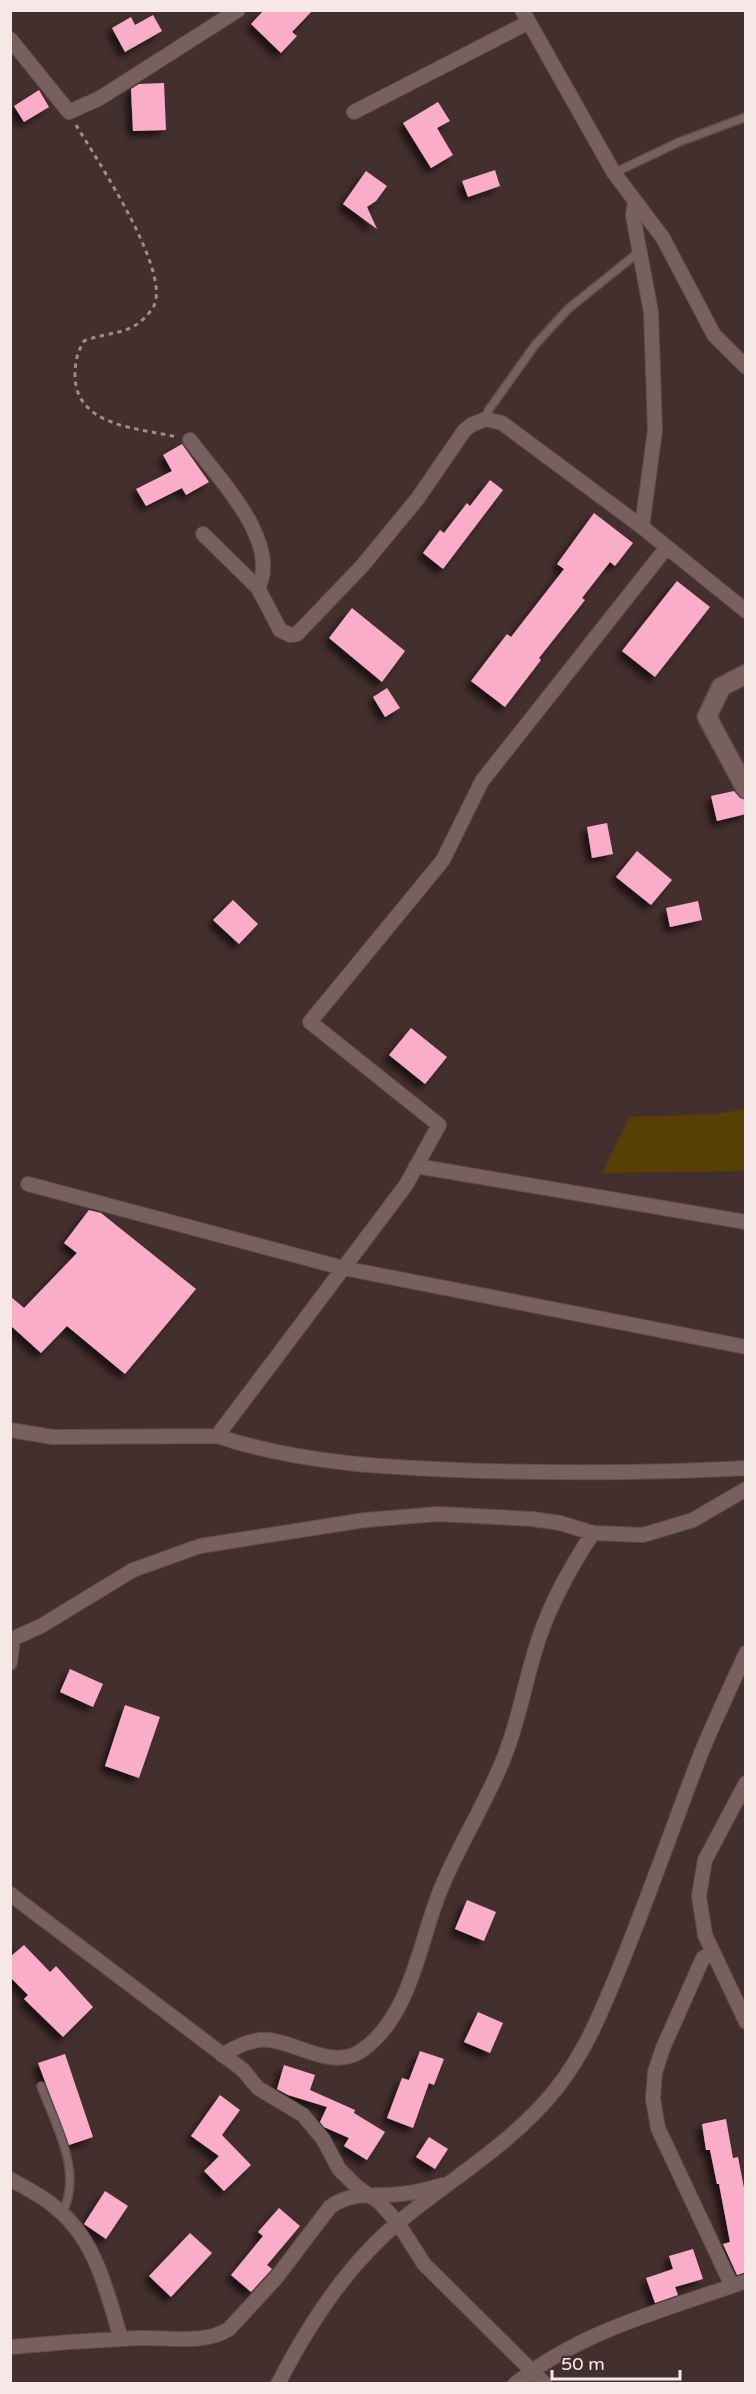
<svg xmlns="http://www.w3.org/2000/svg" width="756" height="2394" font-family="'Varela Round',sans-serif">
<style>
.green{fill:#574005}
.building{fill:#faadc9;filter:url(#shadow)}
.lines{fill:none;stroke-linecap:round;stroke-linejoin:round}
.lane-casing{stroke:#5e4d4b;stroke-width:10}
.street-casing{stroke:#5e4d4b;stroke-width:16}
.secondary-casing{stroke:#5e4d4b;stroke-width:21}
.path{stroke:#9d8c8a;stroke-width:3;stroke-dasharray:4.5 4.5;stroke-linecap:butt}
.lane{stroke:#78605e;stroke-width:7}
.street{stroke:#78605e;stroke-width:14}
.secondary{stroke:#78605e;stroke-width:18}
</style>
<defs>
<filter id="shadow"><feDropShadow dx="-5.5" dy="5.5" stdDeviation="3" flood-color="#0009"/></filter>
</defs>
<rect width="100%" height="100%" fill="#432f2d"/>
<path class="green" d="M745 1109V1171L602 1173 630 1117 717 1114Z"/>
<path class="building" d="M264 10H313L292 32 297 36 281 53 251 24Z
M153 15 162 31 125 52 112 28 131 17 135 25Z
M164 83 166 130 133 131 131 89 139 84Z
M39 90 49 107 24 122 14 106Z
M438 102 450 121 437 128 453 155 431 168 403 123Z
M495 170 500 186 468 197 462 181Z
M366 171 387 186 376 201 367 207 377 229 343 204Z
M182 444 209 482 186 495 182 488 146 506 136 489 172 471 163 455Z
M490 480 503 490 443 569 423 553 440 530 444 533 467 503 470 506Z
M594 513 633 543 615 566 610 562 582 598 585 600 539 658 541 660 505 707 471 681 507 634 511 637 564 569 557 564Z
M677 581 710 607 655 677 622 651Z
M352 608 405 651 382 682 329 638Z
M387 688 400 708 385 717 373 697Z
M734 791 740 798 746 800V814L717 821 711 796Z
M607 823 613 854 592 858 587 827Z
M637 851 672 880 651 905 616 877Z
M233 900 258 924 239 944 213 920Z
M698 901 702 920 670 927 666 908Z
M411 1028 447 1057 425 1084 389 1055Z
M89 1210 101 1213 196 1289 125 1374 67 1326 41 1353 10 1325V1296L24 1308 77 1253 64 1243Z
M70 1669 103 1684 93 1707 60 1692Z
M125 1705 160 1717 139 1778 105 1766Z
M467 1900 496 1912 484 1941 455 1929Z
M24 1945 50 1972 56 1966 93 2007 63 2037 24 1999 28 1995 10 1977V1957Z
M478 2012 503 2023 490 2053 464 2042Z
M420 2051 444 2059 434 2085 429 2083 413 2128 387 2118 402 2078 409 2080Z
M65 2054 93 2137 69 2145 38 2063Z
M284 2065 315 2075 310 2090 355 2110 354 2113 385 2132 367 2160 344 2146 349 2138 324 2127 320 2122 327 2107 288 2095 277 2089Z
M220 2095 240 2110 222 2135 251 2165 224 2191 204 2171 219 2156 191 2136Z
M726 2119 733 2158 738 2157 746 2198V2272L737 2275 723 2244 730 2242 719 2184H717L710 2150H706L702 2124Z
M429 2137 448 2149 435 2169 416 2157Z
M105 2191 128 2206 106 2239 84 2224Z
M279 2208 300 2226 267 2265 272 2269 251 2292 231 2275 263 2236 258 2232Z
M190 2233 212 2253 171 2297 149 2276Z
M693 2249 703 2279 675 2287 678 2295 655 2303 646 2278 673 2269 669 2256Z"/>
<g class="lines">
<defs>
<path id="lane" d="M614 173 679 142 746 117
M486 419 488 411 535 345 568 309 640 251
M41 2086C55 2125 84 2173 62 2213"/>
<path id="street" d="M522 10 614 173 663 238 714 335 746 367
M10 39 69 112 100 98 238 10
M354 112 529 22
M635 202 633 216 651 312 655 430 642 527
M190 440C216 476 282 541 258 588
M203 534 258 588 280 630 290 635 297 634 363 565 418 498 464 431 471 425 486 419 502 423 642 527 746 611
M667 547 482 781 443 860 310 1022 439 1125 406 1185 217 1436C303 1465 396 1468 486 1471 573 1473 659 1473 746 1468
M416 1166 746 1222
M28 1184 343 1268 746 1347
M10 1430 53 1437 217 1436
M10 1640 41 1626 133 1570 200 1546 365 1520 438 1514 532 1519 560 1523 593 1533 643 1535 693 1520 746 1489
M10 1663 13 1639
M746 1783 705 1860 699 1896 705 1935 746 2022
M10 1894 243 2070 258 2088 303 2115 323 2139 339 2169 357 2187 379 2202 398 2223 424 2264 545 2384
M713 1953 703 1958 663 2048 655 2072 653 2099 658 2128 732 2286
M222 2055C236 2047 253 2038 269 2040 298 2043 332 2070 361 2051 411 2017 419 1943 440 1891 459 1844 487 1802 505 1755 520 1717 526 1676 539 1638 552 1600 571 1566 593 1533
M10 2179C24 2187 38 2194 50 2203 95 2236 106 2288 121 2339
M10 2347C53 2343 96 2340 139 2338 169 2337 203 2345 229 2329L276 2278 330 2207C351 2191 375 2197 400 2194 415 2193 429 2189 443 2185
M278 2384C308 2325 349 2263 400 2221 452 2178 513 2143 556 2089 584 2054 600 2015 617 1974 646 1904 671 1832 698 1761 712 1725 730 1689 746 1653
M515 2384C583 2329 666 2310 746 2281"/>
<path id="secondary" d="M746 674 721 687 707 717 746 789"/>
</defs>
<use href="#lane" class="lane-casing"/>
<use href="#street" class="street-casing"/>
<use href="#secondary" class="secondary-casing"/>
<path class="path" d="M76 125C95 157 176 277 152 309 132 337 112 330 84 341 77 353 75 362 75 376 76 427 139 428 177 437"/>
<use href="#lane" class="lane"/>
<use href="#street" class="street"/>
<use href="#secondary" class="secondary"/>
</g>
<rect width="756" height="2394" fill="none" stroke="#f6e8e6" stroke-width="24"/>
<path d="M552 2370v9h128v-9" fill="none" stroke="#f6e8e6" stroke-width="3"/>
<text x="561" y="2370" font-size="18" fill="#f6e8e6" stroke="#432f2d" stroke-width="4.5" paint-order="stroke">50 m</text>
</svg>
